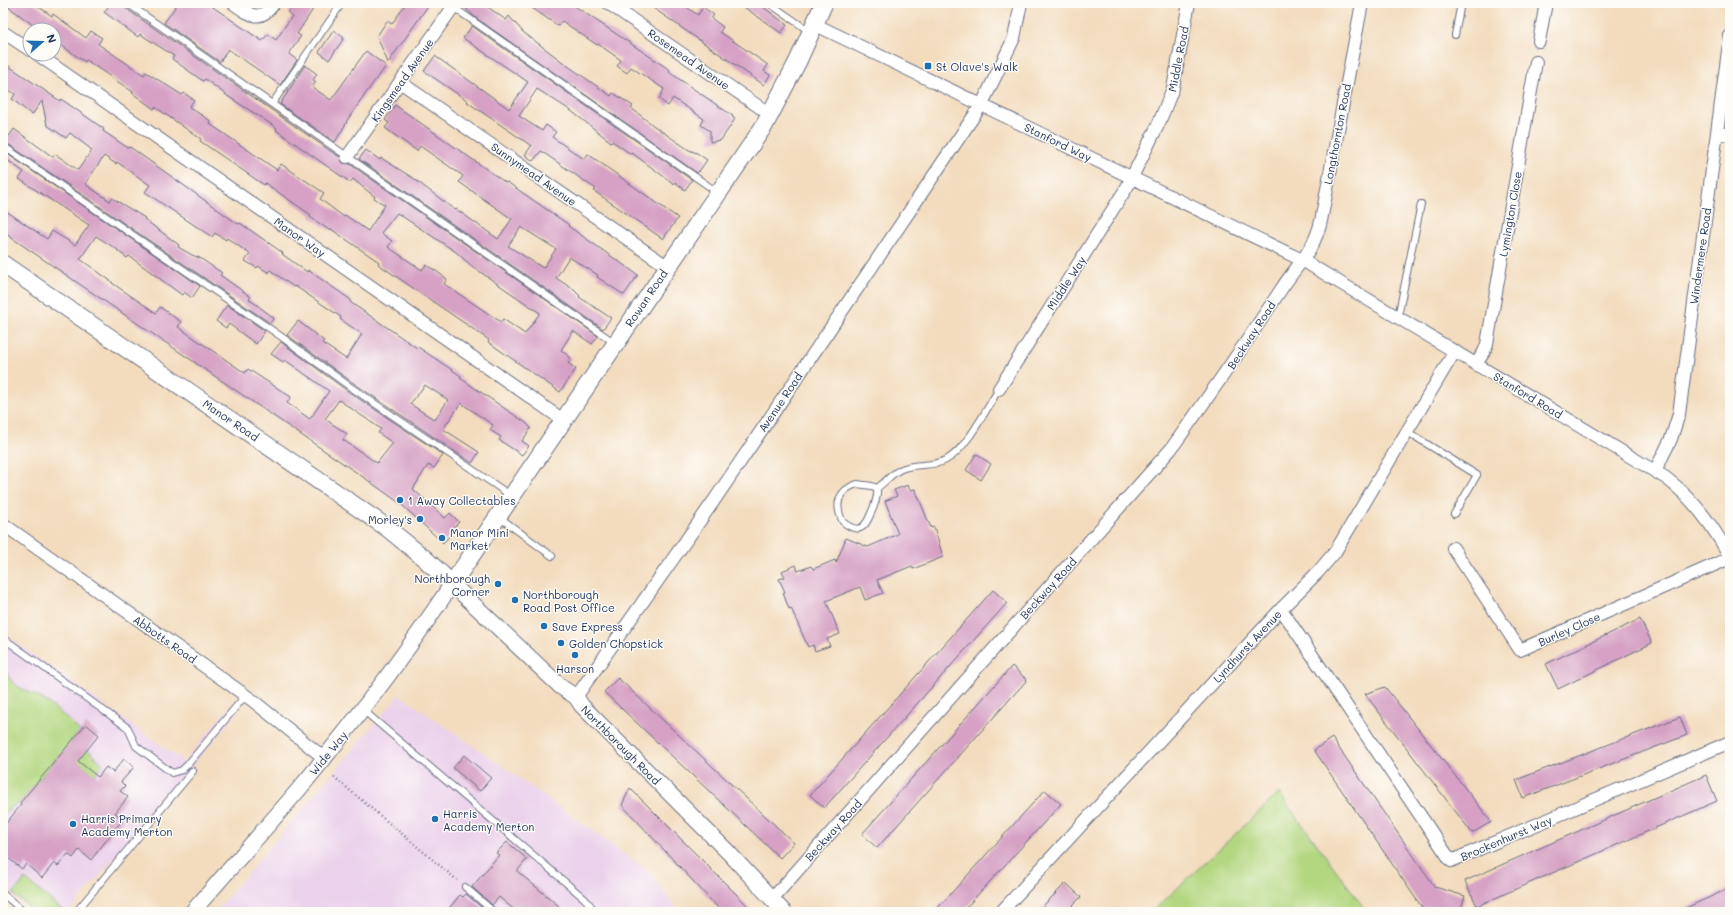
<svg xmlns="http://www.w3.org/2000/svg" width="1733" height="915" font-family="Mali,sans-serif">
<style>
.built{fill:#ebd1eb}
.green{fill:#b3d780;stroke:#67836f}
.building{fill:#d6a1c5;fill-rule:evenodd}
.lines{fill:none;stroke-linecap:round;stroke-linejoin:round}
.service-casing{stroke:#676c80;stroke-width:8}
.minor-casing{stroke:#676c80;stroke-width:14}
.tertiary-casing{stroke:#676c80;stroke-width:17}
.secondary-casing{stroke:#676c80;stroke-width:19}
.path{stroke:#676c80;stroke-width:2.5;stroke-dasharray:1 3;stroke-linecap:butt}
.service{stroke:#fff;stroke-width:6}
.minor{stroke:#fff;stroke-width:12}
.tertiary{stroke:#fff;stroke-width:15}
.secondary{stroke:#fff;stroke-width:17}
.poi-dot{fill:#1f6fb2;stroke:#fdfcf7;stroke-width:1.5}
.labels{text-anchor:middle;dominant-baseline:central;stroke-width:3;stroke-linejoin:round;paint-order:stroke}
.street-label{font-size:11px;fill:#1b2f5e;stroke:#fdfcf7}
.poi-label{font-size:11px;fill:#1b2f5e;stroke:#fdfcf7;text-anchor:start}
</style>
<rect width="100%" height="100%" fill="#fdfcf7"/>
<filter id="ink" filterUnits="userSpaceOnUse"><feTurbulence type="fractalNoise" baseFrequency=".025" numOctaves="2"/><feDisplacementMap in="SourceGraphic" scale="8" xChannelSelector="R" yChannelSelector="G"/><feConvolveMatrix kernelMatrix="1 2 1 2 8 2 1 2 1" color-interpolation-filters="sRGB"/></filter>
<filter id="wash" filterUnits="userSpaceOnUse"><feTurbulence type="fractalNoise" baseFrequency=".012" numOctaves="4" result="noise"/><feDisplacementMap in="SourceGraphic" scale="16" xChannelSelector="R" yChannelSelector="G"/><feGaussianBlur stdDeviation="0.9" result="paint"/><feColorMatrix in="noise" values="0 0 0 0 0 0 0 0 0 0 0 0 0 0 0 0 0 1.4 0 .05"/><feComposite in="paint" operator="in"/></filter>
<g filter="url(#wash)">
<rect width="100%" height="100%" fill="#f3dcbe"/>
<path class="built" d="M3 633 184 762 231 705 239 711 69 912H33L3 887Z
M399 695 478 749 646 869 680 912H215Z"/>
<path class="green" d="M3 671 7 673C11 688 33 692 44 700 57 709 69 720 80 731L70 743 87 749 103 764 95 775 77 770 59 755 20 803 11 807 3 816Z
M1279 793 1367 912H1152Z
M25 879 65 912H35L13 894Z"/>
<g id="blocks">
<path class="building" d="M3 3H33L52 16 53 14 86 38 91 31 102 38 98 44 144 75 146 72 182 95 184 93 194 100 189 107 211 121 210 124 277 170 281 164 324 193 320 199 344 217 345 215 368 231 385 205 374 198 375 197 353 179 350 182 338 174 276 130 277 128 229 97 205 79 203 81 172 59 174 56 140 34 138 37 104 12 111 3H118L329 150 340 157 343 163 350 164 354 167 598 336 592 344 573 331 561 350 571 358 568 363 576 369 560 392 488 342 489 340 378 264 379 262 331 229 329 230 310 217 311 215 265 183 264 185 200 141 201 139 155 107 154 109 132 93 133 92 86 60 85 62 54 40V30H40ZM397 213 456 252 473 267 540 313 525 334 503 319 501 322 444 284 447 279 436 271 426 265 422 270 388 247 392 241 381 233Z
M178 3H207L262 41 268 34 276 40 292 16 288 13 295 3H317L297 34 301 36 289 54 297 60 280 85 228 49 220 62 164 23Z
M406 3H430L388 63 377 36 387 21 392 24Z
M463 3H482L506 20 509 16 523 32 568 66 611 96 613 93 633 106 631 108 654 126 689 150 697 153 707 160 700 170 697 173 476 18 463 6Z
M525 3H570L670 70 669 72 733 116 732 117 735 119 721 140 710 142V131L701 125 704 119 673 98 668 106 659 99 664 89 631 67 627 73 617 66 621 60 598 44 597 45 562 21 558 26Z
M646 3H681L698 15 703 7 714 15 711 18 723 27 720 32 768 65 764 71 770 75 764 85Z
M738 3H758L787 25 781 33Z
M472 26 692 180 685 190 675 182 674 184 632 153 631 154 612 141 611 142 570 110 537 89 519 116 542 131 546 125 556 132 552 137 584 159 588 154 678 218 663 239 594 191 596 189 541 151 533 161 525 155 532 145H530L467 102 468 101 424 71 435 56 509 109 528 82 463 38Z
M334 30 344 38 329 60 319 52Z
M366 51 386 66 379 76H378L346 122H347L335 142 280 104 305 65 317 74 313 80 316 82 312 87 331 100Z
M3 62 60 101 61 99 104 129 103 131 128 148 130 147 238 224 240 223 283 253 282 254 307 272 308 270 351 300 350 302 417 348 418 347 461 376 460 378 526 423 531 428 522 441 529 446 522 455 499 440 501 437 490 430 493 425 461 403 443 429 479 452 472 463 352 382 287 335 298 321 324 341 322 343 346 359 362 334 340 319 341 317 295 286 294 287 270 270 269 273 258 266 257 268 245 261 250 254 227 238 226 240 215 233 212 237 145 192 150 185 117 162 116 164 104 156 85 184 110 201 112 198 145 218 144 219 179 245 178 247 192 255 200 258 222 273 220 275 251 297 249 299 274 318 270 323 5 142 14 129 53 157 55 154 78 170 92 150 70 133 66 138 47 125 42 101 32 115 12 99 15 94 3 86ZM425 385 448 400 435 420 410 404Z
M395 105 506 183 507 182 569 225 568 226 638 275 624 295 597 277 598 275 569 257 556 278 573 289 580 296 579 297 611 318 603 329 359 159 366 150 380 160 381 158 413 178 455 210 456 209 498 239 512 219 459 182 463 176 420 146 417 151 385 128 389 123 385 120ZM521 227 556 249 543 268 508 246Z
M3 151 200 286 192 298 184 292 182 295 129 256 127 258 118 251V250L96 236 80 259 112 282V283L156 313 160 307 181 322 178 327 245 373 248 369 291 397 287 403 310 419 329 391 285 360 283 362 271 354 281 342 346 390 443 455 434 468 428 465 413 489 445 518 450 513 459 522 454 527 456 529 443 543 401 504 366 479 3 232V209L47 239 52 231 75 245 89 225 19 179 24 172 3 157ZM339 400 381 429 378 433 393 443 377 463 343 440 347 434 325 419Z
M227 305 265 331 256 344 229 324 226 328 216 321Z
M976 454 991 464 981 480 966 470Z
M908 485 910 490 915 489 931 528 934 527 943 557 913 569 912 566 877 580 883 593 865 600 860 587 826 601 840 634 827 639 830 646 815 651 813 645 808 647 791 608 789 609 783 593 785 592 779 579 785 577 782 571 796 565 798 571 811 566 813 569 835 560 836 563 846 538 868 547 898 534 885 501 897 496 894 490Z
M993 590 1007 603 824 808 810 795Z
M1640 619 1652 643 1558 689 1546 664Z
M1012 666 1027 680 877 848 862 834Z
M618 678 794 843 780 858 604 692Z
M1385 687 1487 816 1491 822 1472 833 1365 694Z
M1680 717 1687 735 1523 798 1516 780Z
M86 724 99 735 78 761 98 777 106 767 113 772 124 759 134 767 121 782 125 786 120 791 128 797 115 813 123 819 91 860 79 850 73 858 68 854 58 866 54 863 42 878 26 864 22 869 3 854V827L21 805 20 803Z
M1332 738 1435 887 1465 896 1460 912H1425L1314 750Z
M464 755 491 778 480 791 453 768Z
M1706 775 1717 801 1477 906 1465 881Z
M630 788 743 901 753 912H722L622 805Z
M1045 790 1061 804 962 912H934Z
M507 842 527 859 517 871 566 912H517L499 897 492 905 472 887 499 855 496 853Z
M1066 883 1081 897 1066 912H1037Z
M1730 888V912H1677Z
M466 894 487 912H446L460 895 463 897Z"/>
</g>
</g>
<g filter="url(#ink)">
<use href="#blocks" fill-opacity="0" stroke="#676c80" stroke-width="1"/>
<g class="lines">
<defs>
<path id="service" d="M127 3 615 343
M769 3 809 31
M453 7 717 192
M1455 35 1461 3
M272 104 342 3
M3 146 279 335 349 386 510 495
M1398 317 1421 204
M1406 431 1477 475 1454 514
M857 484 872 486 877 488C878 497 875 505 871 513 865 529 858 534 843 522 834 505 838 490 857 484Z
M877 488C886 482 892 472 904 468 917 463 933 467 946 460 966 450 987 408 999 389
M499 517 552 556
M3 638 128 728 136 746 172 773 182 770 188 764 245 696
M363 710 585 899 596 912
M465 887 494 912
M3 894 24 912
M76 912 193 771"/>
<path id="minor" d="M233 3C250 15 260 24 274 3
M608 3 771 115
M814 24 1302 260 1666 478C1694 499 1714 527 1730 557
M3 32 30 50
M1539 41 1546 3
M37 54 563 420
M400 82 668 267
M1717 133 1730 135
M347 157 456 3
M1476 364 1484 352 1487 344 1536 62
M999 389 1127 187 1159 123 1173 88 1189 3
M1655 471 1671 439 1679 414 1730 36
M3 524 252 700 324 758
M1453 548 1520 650 1730 558
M1281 609 1451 861 1730 742
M576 697 713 502 982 104 1014 38 1021 3
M773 898 1171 449C1209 396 1246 343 1282 288 1297 265 1315 249 1321 221L1362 3
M1001 912 1281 609 1318 572 1335 552 1455 351"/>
<path id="tertiary" d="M192 912C228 871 264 830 300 788 354 723 405 655 452 584L561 687 576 697 582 706 729 853 784 912"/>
<path id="secondary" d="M3 264 386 527 424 558 452 584 764 126 798 61 824 3"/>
</defs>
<use href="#service" class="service-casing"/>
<use href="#minor" class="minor-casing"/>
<use href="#tertiary" class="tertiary-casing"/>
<use href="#secondary" class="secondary-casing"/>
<path class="path" d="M334 777 457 880"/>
<use href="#service" class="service"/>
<use href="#minor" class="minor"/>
<use href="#tertiary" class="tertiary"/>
<use href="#secondary" class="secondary"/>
</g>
</g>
<g class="poi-dot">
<rect x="924" y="62" width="8" height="8" rx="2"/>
<circle cx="400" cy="500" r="4"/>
<circle cx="420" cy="519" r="4"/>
<circle cx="442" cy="538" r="4"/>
<circle cx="498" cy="584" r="4"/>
<circle cx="515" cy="600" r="4"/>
<circle cx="544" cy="626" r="4"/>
<circle cx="561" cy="643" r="4"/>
<circle cx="575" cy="655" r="4"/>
<circle cx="435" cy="819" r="4"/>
<circle cx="73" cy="824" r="4"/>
</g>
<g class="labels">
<g class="street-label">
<text transform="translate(689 59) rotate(35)">Rosemead Avenue</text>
<text transform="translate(1178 59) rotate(-79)">Middle Road</text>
<text transform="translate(402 80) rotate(-55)">Kingsmead Avenue</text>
<text transform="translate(1337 134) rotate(-79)">Longthornton Road</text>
<text transform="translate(1058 142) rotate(26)">Stanford Way</text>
<text transform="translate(534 174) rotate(35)">Sunnymead Avenue</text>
<text transform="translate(1510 214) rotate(-80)">Lymington Close</text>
<text transform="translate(300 237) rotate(35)">Manor Way</text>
<text transform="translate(1700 256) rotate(-82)">Windermere Road</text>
<text transform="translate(1066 283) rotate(-57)">Middle Way</text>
<text transform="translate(646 298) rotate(-56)">Rowan Road</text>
<text transform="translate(1251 335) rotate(-57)">Beckway Road</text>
<text transform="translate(1528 395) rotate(31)">Stanford Road</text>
<text transform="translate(780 402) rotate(-56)">Avenue Road</text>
<text transform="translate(231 420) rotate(34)">Manor Road</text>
<text transform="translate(1048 588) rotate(-48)">Beckway Road</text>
<text transform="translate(1569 629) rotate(-24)">Burley Close</text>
<text transform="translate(165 639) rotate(35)">Abbotts Road</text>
<text transform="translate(1247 646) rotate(-47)">Lyndhurst Avenue</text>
<text transform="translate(621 745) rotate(45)">Northborough Road</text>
<text transform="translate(328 753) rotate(-51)">Wide Way</text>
<text transform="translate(833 830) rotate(-48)">Beckway Road</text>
<text transform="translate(1506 838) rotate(-23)">Brockenhurst Way</text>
</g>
<g class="poi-label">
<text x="936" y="66">St Olave's Walk</text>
<text x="408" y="500">1 Away Collectables</text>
<text x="412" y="519" text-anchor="end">Morley's</text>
<text x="450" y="532">Manor Mini<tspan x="450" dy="13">Market</tspan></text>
<text x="490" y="578" text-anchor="end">Northborough<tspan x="490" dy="13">Corner</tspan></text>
<text x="523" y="594">Northborough<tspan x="523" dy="13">Road Post Office</tspan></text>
<text x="552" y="626">Save Express</text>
<text x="569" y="643">Golden Chopstick</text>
<text x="575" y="668" text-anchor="middle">Harson</text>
<text x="443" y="813">Harris<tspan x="443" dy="13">Academy Merton</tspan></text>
<text x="81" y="818">Harris Primary<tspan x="81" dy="13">Academy Merton</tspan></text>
</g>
</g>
<rect width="1733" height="915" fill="none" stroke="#fdfcf7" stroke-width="16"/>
<g transform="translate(42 42) rotate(70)"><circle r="19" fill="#fdfcf7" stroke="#a3aaba"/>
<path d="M0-3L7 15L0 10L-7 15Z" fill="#1f6fb2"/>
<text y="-6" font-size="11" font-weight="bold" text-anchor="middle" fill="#1b2f5e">N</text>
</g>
</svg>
